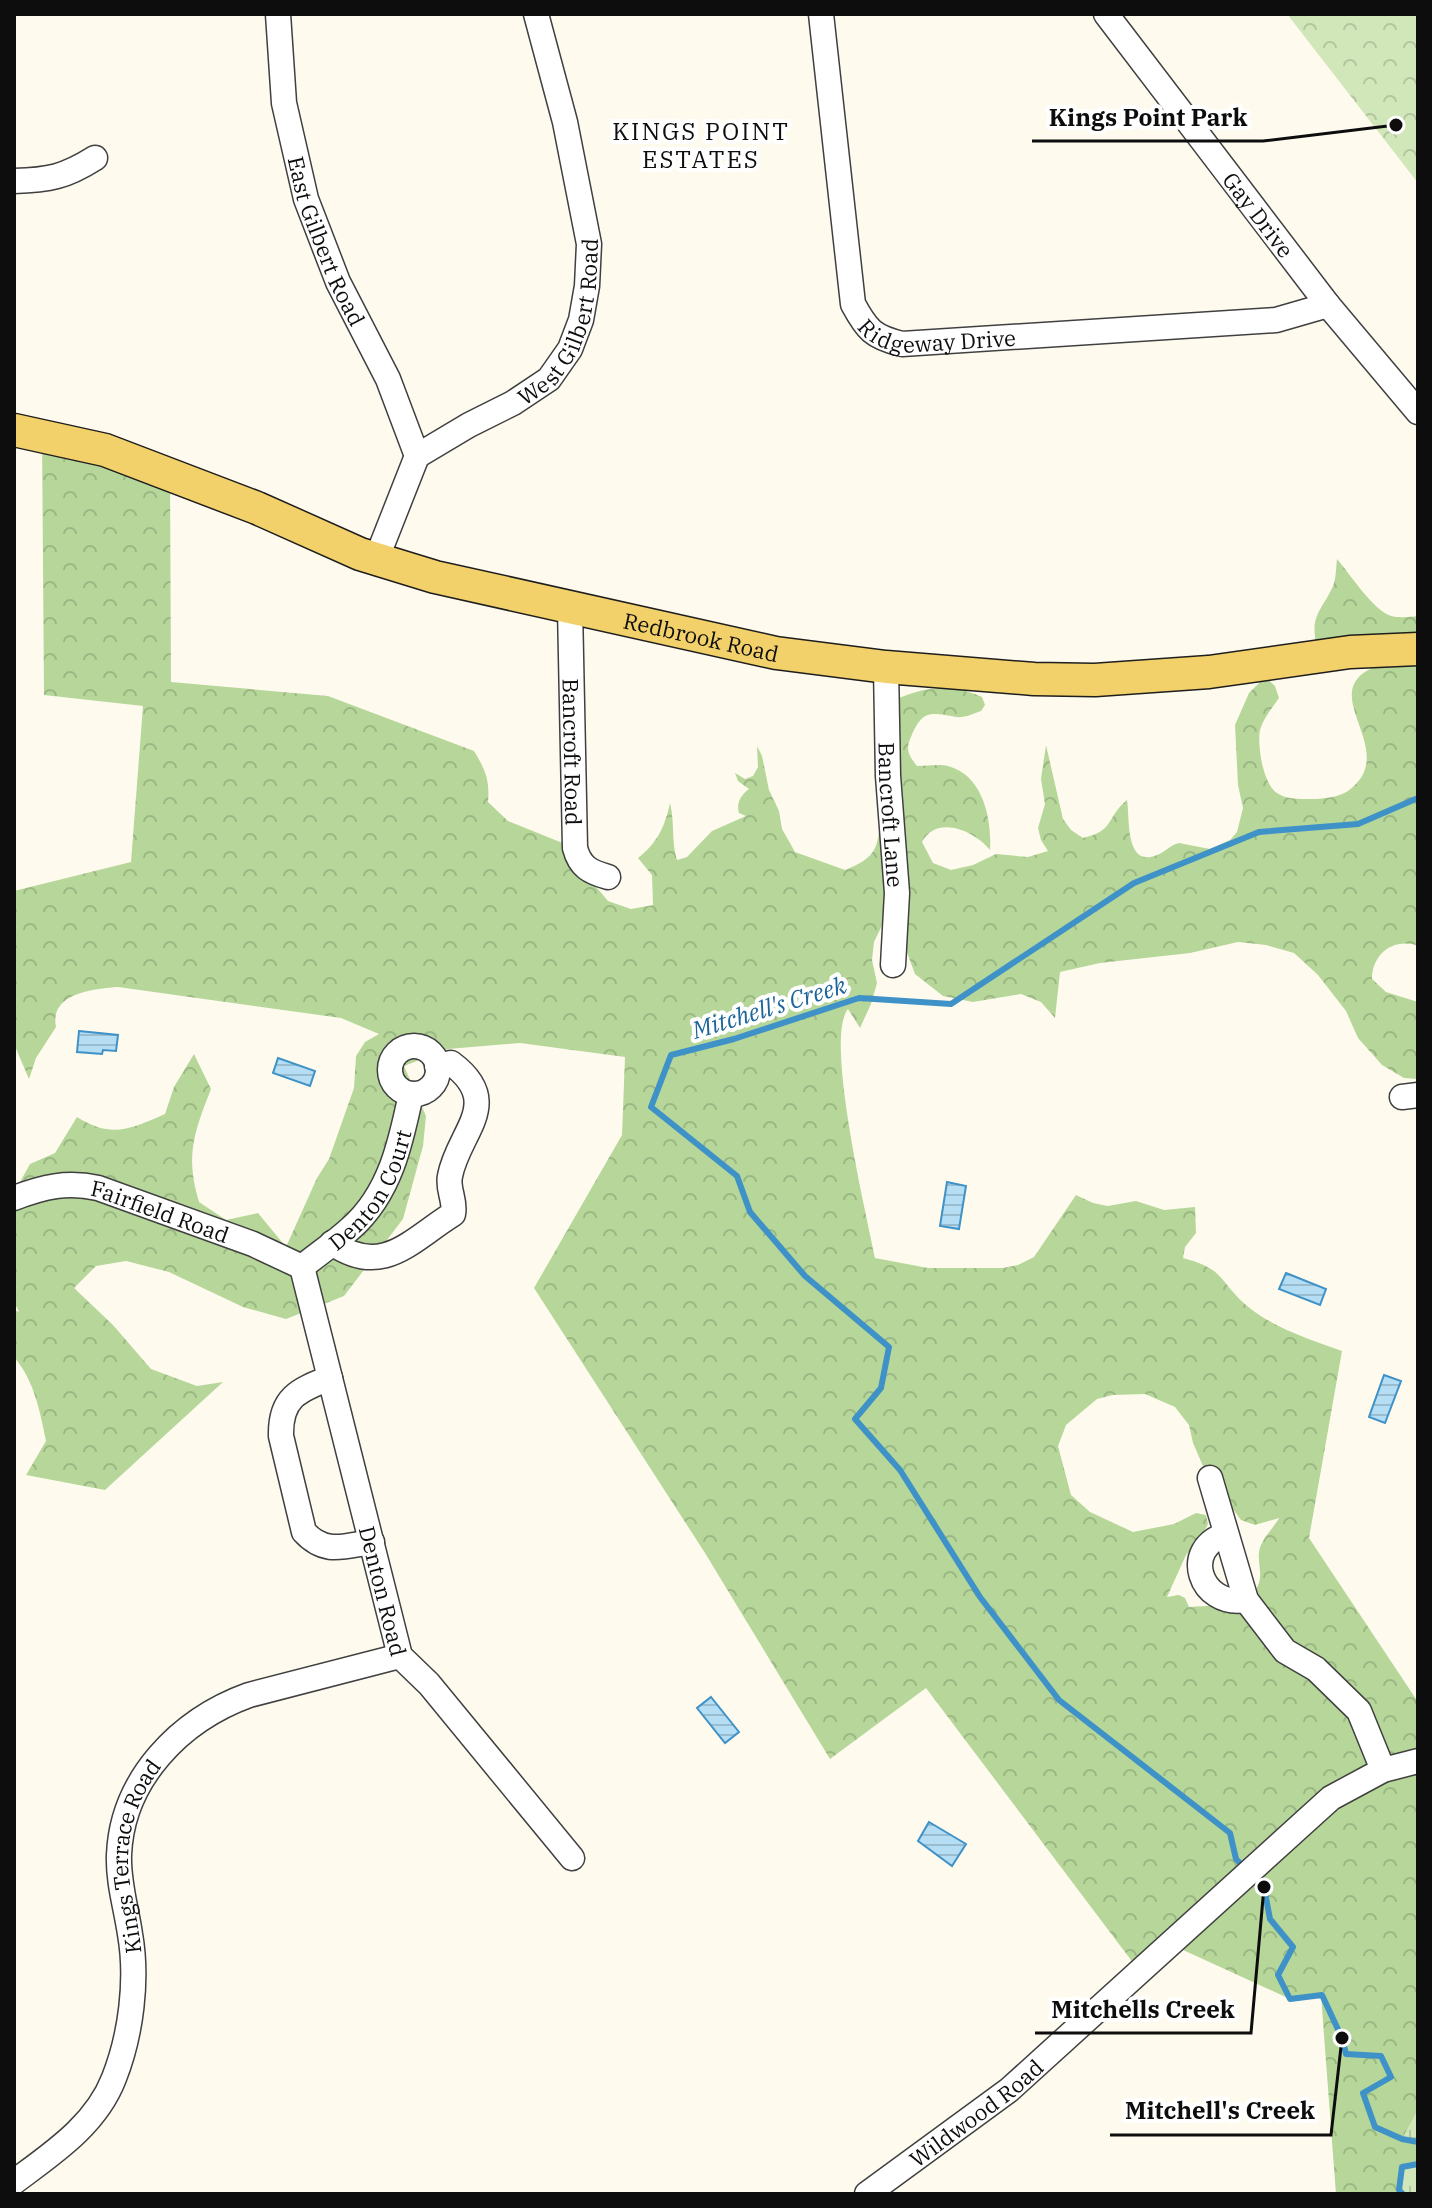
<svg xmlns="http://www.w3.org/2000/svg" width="1432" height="2208" font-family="'IBM Plex Serif',serif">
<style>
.forest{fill:url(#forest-crowns);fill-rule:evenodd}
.wetland{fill:url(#wetland-marsh)}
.park{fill:url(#park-crowns)}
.water{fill:url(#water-rules);stroke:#3f92c7;stroke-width:2}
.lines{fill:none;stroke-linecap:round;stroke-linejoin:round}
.stream{stroke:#3f92c7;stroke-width:6}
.minor-casing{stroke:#404040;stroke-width:27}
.major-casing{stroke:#1e1e1e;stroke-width:35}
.minor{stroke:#fff;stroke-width:24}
.major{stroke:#f2d06a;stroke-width:32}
.labels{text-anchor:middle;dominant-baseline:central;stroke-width:8;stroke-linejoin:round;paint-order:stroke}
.street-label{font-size:22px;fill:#0d0d0d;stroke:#fff}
.neighbourhood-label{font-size:24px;letter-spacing:2px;fill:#0d0d0d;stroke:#fff}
.water-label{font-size:24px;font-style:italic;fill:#1c6499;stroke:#fff}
.leader{fill:none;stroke:#0d0d0d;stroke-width:3}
.callout-dot{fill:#0d0d0d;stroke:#fff;stroke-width:3}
.callout-label{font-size:24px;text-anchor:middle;font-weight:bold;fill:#0d0d0d;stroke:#fff;stroke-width:8;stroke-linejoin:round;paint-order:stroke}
</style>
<defs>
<pattern id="forest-crowns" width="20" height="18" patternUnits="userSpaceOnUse" patternTransform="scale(2)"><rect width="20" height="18" fill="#b6d799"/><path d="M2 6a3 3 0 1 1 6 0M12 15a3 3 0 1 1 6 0" fill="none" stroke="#9bb783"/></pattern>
<pattern id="wetland-marsh" width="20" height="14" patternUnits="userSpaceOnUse" patternTransform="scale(2)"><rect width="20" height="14" fill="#d2e7b9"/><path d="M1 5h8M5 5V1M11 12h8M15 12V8" fill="none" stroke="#b3c59e"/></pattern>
<pattern id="park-crowns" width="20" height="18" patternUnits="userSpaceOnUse" patternTransform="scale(2)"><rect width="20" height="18" fill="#d2e7b9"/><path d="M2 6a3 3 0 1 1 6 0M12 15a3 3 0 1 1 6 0" fill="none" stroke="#b3c59e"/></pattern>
<pattern id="water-rules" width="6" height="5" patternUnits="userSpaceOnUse" patternTransform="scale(2)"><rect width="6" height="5" fill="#b5ddf3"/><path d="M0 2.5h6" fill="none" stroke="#9abccf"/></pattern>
</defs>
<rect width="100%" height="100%" fill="#fefbee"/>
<path class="forest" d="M42 436 170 474 171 682 328 696 474 751C485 769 490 780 488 802L508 821 575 848 580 868 608 901 631 909 653 905 652 875 638 858C657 843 665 827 670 803 675 823 671 841 677 860L687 857 712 831 746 816 739 813C736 803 741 795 749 789L738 781 735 773 745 779 753 776 758 767 757 746 762 756 769 790 779 811 782 829 795 852 845 870C876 858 879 848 880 815L904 843V810L893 758 899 698C929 686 952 684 982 697L985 705 981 711C973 714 965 718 956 717 930 712 922 710 911 737 905 750 909 756 917 766 927 766 939 764 948 766 983 775 992 819 990 850 975 831 937 814 922 842L933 863 951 870 973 865 996 854 1028 857 1048 851 1041 840 1038 828 1045 804 1041 779 1046 745 1063 819 1071 830 1083 838C1115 831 1106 817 1127 800 1130 815 1124 869 1157 855 1165 852 1170 845 1179 843L1210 849 1230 840 1237 832 1243 808 1238 785 1235 725 1249 693 1265 677 1275 686 1279 698C1272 708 1263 719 1260 730 1257 745 1263 784 1277 793 1287 800 1301 799 1313 799 1323 799 1339 797 1348 791 1402 752 1317 696 1370 669 1385 661 1403 660 1418 656V946C1394 937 1372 954 1372 979L1386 992 1418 1002V1079L1404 1078 1382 1065 1358 1038 1346 1011 1318 975 1294 953 1266 945 1238 942 1190 953 1100 963 1060 972 1055 1018 1041 1002 1021 994 973 1002 943 996 915 974 902 939 888 913 874 942 872 960 877 983 871 1004 860 1028 848 1009C824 1038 867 1216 875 1258L928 1268H1003L1018 1265 1034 1257 1076 1195 1093 1203 1108 1206 1136 1201 1164 1210 1195 1207 1196 1233 1185 1247 1183 1258C1225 1269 1218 1280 1246 1305 1273 1328 1309 1339 1342 1351L1309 1538 1418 1702V2110L1403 2138 1418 2142V2164L1402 2167 1399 2189 1403 2194H1336L1321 1995 1290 1999 1170 1944 1140 1972 926 1688 830 1759 705 1553 534 1288 622 1135 625 1057 520 1043 448 1049 404 1066 426 1116 423 1146 403 1219 344 1296 286 1319 243 1307 169 1272 126 1261 96 1266 74 1288 113 1325 151 1369 197 1386 223 1382 105 1490 26 1475 46 1441C40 1411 34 1380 14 1357V1310L19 1312 14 1301V1193L30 1164 55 1153 77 1117C112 1139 130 1129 165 1114L174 1087 194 1054 211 1089C194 1133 185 1155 199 1202L226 1220 258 1213 286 1247 317 1178 329 1159 354 1088 356 1056 365 1042 379 1034 341 1018 118 987C94 989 49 993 56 1027L36 1058 29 1079 14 1044V891L131 862 143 706 44 695ZM1145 1394 1175 1407 1189 1425 1193 1443 1206 1473 1241 1520 1255 1525 1279 1518C1274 1527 1265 1536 1261 1545 1256 1557 1261 1566 1260 1577 1258 1608 1211 1605 1189 1607L1185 1598 1179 1595 1167 1597 1186 1555 1202 1536 1208 1524 1206 1515 1196 1513 1174 1524 1133 1532 1090 1512 1071 1495 1058 1446 1066 1425 1097 1399 1113 1395Z
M1337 559C1350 574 1373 610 1391 616 1399 618 1410 617 1418 616V655L1316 642C1310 615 1323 609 1333 586 1336 579 1336 568 1337 559Z"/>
<path class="wetland" d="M1418 2110V2142L1402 2139Z
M1418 2164V2194H1403L1399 2190 1402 2167Z"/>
<path class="park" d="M1287 14H1418V183Z"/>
<path class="water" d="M79 1031 118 1035 116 1051 103 1050 102 1054 77 1052Z
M278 1058 315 1071 310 1086 273 1073Z
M947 1182 966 1186 959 1229 940 1226Z
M1286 1273 1326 1289 1320 1305 1279 1289Z
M1384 1375 1401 1381 1385 1423 1369 1417Z
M711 1697 739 1732 725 1743 697 1708Z
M929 1822 966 1844 952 1866 918 1841Z"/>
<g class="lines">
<path class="stream" d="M1244 1867 1236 1859 1230 1833 1059 1700 980 1597 900 1470 855 1419 881 1388 889 1347 805 1276 750 1212 737 1176 651 1107 671 1055 734 1039 859 998 951 1004 1134 883 1259 832 1358 824 1418 798
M1252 1875 1264 1887 1270 1919 1293 1947 1278 1975 1290 1999 1322 1995 1342 2038 1346 2054 1381 2056 1391 2077 1363 2093 1375 2127 1402 2139 1418 2142
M1403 2194 1399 2190 1402 2167 1418 2164"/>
<defs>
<g id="minor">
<path id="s1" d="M278 14 284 103 306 199 338 282 388 379 417 456"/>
<path id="s2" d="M821 14 853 304C867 330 873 337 902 344L1276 320 1328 305"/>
<path id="s3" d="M1106 14 1328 305 1418 412"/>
<path d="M14 181C49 180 65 177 95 158"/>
<path id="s4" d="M376 560 417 456 469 425 513 403 549 379 570 349 581 320 587 286 589 244 565 122 536 14"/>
<path id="s5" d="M570 608 575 848C580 867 590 872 608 877"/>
<path id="s6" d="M886 667 888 776 897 893 893 965"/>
<circle cx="414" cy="1070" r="24"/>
<path d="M1402 1097 1418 1095"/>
<path id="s7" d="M14 1198C43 1187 67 1181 98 1188L253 1244 302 1267"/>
<path d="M332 1243C383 1278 411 1240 453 1214 456 1201 447 1189 450 1176 458 1132 505 1103 451 1063L437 1066"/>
<path id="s8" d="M302 1267 400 1656 429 1684 572 1858"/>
<path id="s9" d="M302 1267C318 1254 336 1242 351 1228 390 1194 401 1142 411 1094"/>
<path d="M330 1378C298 1390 280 1398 281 1436L304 1532C325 1555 344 1546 372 1542"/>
<path d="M1210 1478 1246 1600 1285 1651 1316 1669 1359 1711 1383 1770"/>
<path d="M1226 1535C1181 1547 1199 1608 1246 1600"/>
<path id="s10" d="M14 2182C53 2153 96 2125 114 2078 131 2035 138 1980 130 1934 126 1907 118 1882 119 1855 122 1779 180 1720 249 1695L400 1656"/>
<path id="s11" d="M867 2194 1009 2090 1331 1798 1383 1770 1418 1761"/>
</g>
<g id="major">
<path id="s12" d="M14 430 105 450 257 508 360 554 435 577 776 653 886 667 1034 679 1095 680 1209 672 1350 652 1418 649"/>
</g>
</defs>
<use href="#minor" class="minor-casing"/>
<use href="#major" class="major-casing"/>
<use href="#minor" class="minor"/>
<use href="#major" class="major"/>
</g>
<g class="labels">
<g class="street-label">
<text stroke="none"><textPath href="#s3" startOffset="252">Gay Drive</textPath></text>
<text stroke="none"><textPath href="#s1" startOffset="234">East Gilbert Road</textPath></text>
<text stroke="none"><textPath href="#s4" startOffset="322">West Gilbert Road</textPath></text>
<text stroke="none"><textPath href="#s2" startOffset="392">Ridgeway Drive</textPath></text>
<text stroke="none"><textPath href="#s12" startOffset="720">Redbrook Road</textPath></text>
<text stroke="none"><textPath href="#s5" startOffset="144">Bancroft Road</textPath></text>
<text stroke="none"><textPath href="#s6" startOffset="148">Bancroft Lane</textPath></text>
<text stroke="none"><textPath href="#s9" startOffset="106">Denton Court</textPath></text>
<text stroke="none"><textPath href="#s7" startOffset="152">Fairfield Road</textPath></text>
<text stroke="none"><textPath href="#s8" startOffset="334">Denton Road</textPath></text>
<text stroke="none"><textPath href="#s10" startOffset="374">Kings Terrace Road</textPath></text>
<text stroke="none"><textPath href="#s11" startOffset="136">Wildwood Road</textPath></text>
</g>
<g class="neighbourhood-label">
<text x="701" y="131">KINGS POINT<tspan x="701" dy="28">ESTATES</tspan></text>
</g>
<g class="water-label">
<text transform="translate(769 1007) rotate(-17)">Mitchell's Creek</text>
</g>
</g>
<path class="leader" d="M1396 125L1263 141H1032M1264 1887L1251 2033H1035M1342 2038L1331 2135H1110"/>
<g class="callout-dot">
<circle cx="1396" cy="125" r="8"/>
<circle cx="1264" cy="1887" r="8"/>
<circle cx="1342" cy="2038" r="8"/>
</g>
<g class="callout-label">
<text x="1148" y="126">Kings Point Park</text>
<text x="1143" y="2018">Mitchells Creek</text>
<text x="1220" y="2119">Mitchell's Creek</text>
</g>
<rect width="1432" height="2208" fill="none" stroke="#0d0d0d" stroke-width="32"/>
</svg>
